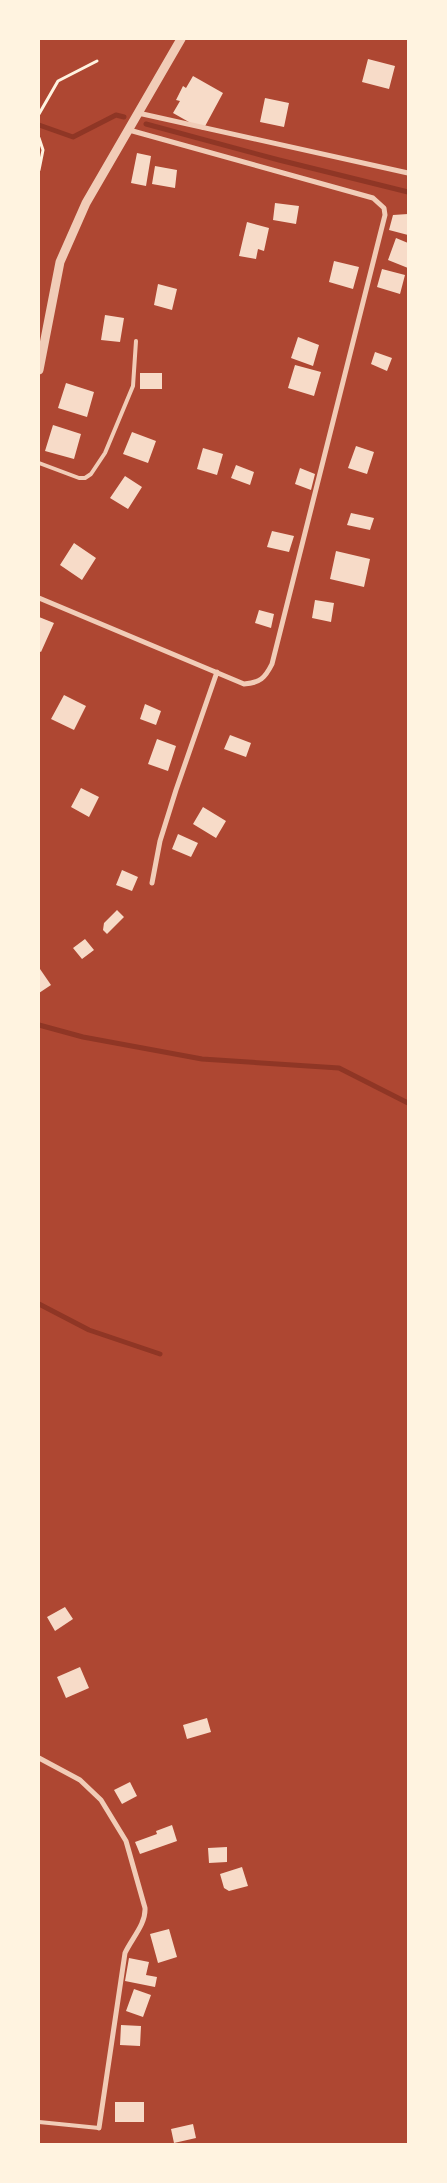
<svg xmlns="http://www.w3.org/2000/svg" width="447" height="2183" font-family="'Source Sans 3',sans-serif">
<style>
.green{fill:#ae4732}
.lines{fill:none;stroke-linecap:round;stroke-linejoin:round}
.stream{stroke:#8f3625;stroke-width:5}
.building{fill:#f7dbc8}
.path{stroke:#fff3e0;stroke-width:3}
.service{stroke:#f1ccb7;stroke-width:4}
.minor{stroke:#f1ccb7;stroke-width:5}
.tertiary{stroke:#f1ccb7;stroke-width:9}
</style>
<rect width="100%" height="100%" fill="#c8553d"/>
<path class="green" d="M39 39H408V2144H39Z"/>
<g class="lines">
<path class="stream" d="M146 124 279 160 408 192
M39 125 73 137 116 115 124 117
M39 1025 83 1037 202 1059 339 1068 408 1103
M39 1304 89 1330 160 1354"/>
</g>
<path class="building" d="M368 59 395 66 389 89 362 82Z
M193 76 223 93 203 130 173 113 180 101 176 100 183 86 186 88Z
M265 98 289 103 284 127 260 122Z
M137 153 151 156 146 186 131 183Z
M155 166 177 170 175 188 152 184Z
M275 203 299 206 296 224 273 220Z
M408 214V235L389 230 393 215Z
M247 222 269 228 264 251 258 249 256 259 239 256Z
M396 238 408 243V268L388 260Z
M334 261 359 267 353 289 329 282Z
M382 269 405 275 400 294 377 287Z
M158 284 177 289 172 310 154 305Z
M105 315 124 318 120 342 101 340Z
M298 337 319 345 313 366 291 358Z
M375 352 392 358 387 371 371 364Z
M295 365 321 372 314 396 288 388Z
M140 373H162V389H140Z
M66 383 94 392 87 417 58 408Z
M53 425 81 434 74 459 45 451Z
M132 432 156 441 148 463 123 454Z
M356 446 374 452 367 474 348 468Z
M203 448 223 454 217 475 197 469Z
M236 465 254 472 250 485 231 478Z
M300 468 315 474 311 490 295 484Z
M125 476 142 487 128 509 110 498Z
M351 513 374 518 370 530 347 525Z
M272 531 294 536 289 552 267 547Z
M74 543 96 558 82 580 60 565Z
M336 551 370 559 364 587 330 579Z
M315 600 334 603 331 622 312 618Z
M259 610 274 614 271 628 255 623Z
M39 617 54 623 41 652 39 651Z
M64 695 86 706 74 730 51 719Z
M145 704 161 711 156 725 140 719Z
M230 735 251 743 246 757 224 749Z
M157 739 176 746 168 771 148 764Z
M81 788 99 797 89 817 71 807Z
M203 807 226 821 216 838 193 824Z
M178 834 198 843 191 857 172 849Z
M122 870 138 877 132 891 116 885Z
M117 910 124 917 107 934 103 930 104 923Z
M85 939 94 950 82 959 73 948Z
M40 969 51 985 39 993V970Z
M65 1607 73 1619 55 1631 47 1617Z
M80 1667 89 1688 66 1698 57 1677Z
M207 1718 211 1732 187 1739 183 1725Z
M130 1782 137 1796 122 1804 114 1790Z
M172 1825 177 1841 140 1854 135 1842 157 1834 156 1831Z
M227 1847V1862L209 1863 208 1848Z
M242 1867 248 1886 229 1891 224 1888 220 1874Z
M169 1929 177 1957 158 1963 150 1934Z
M129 1958 149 1962 146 1975 157 1977 155 1987 125 1981Z
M134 1989 151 1995 143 2017 126 2011Z
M121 2025 141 2026 140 2046 120 2045Z
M115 2102H144V2122H115Z
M193 2124 196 2138 174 2143 171 2129Z"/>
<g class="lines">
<path class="path" d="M39 114 58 81 97 61
M39 138 43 150 39 170"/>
<path class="service" d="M39 463 79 478H85L91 474 105 453 133 386 136 341
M39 2122 99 2128"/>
<path class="minor" d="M138 113 408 173
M39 598 244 684C260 683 265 678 272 664L385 215 384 208 373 198 129 130
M152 883 160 841 176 790 217 672
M39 1758 80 1780 101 1800 126 1841 145 1908C146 1924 132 1938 125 1953L99 2128"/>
<path class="tertiary" d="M39 370 60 262 86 203 181 39"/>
</g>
<rect width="447" height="2183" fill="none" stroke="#fff3e0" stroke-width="80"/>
</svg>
